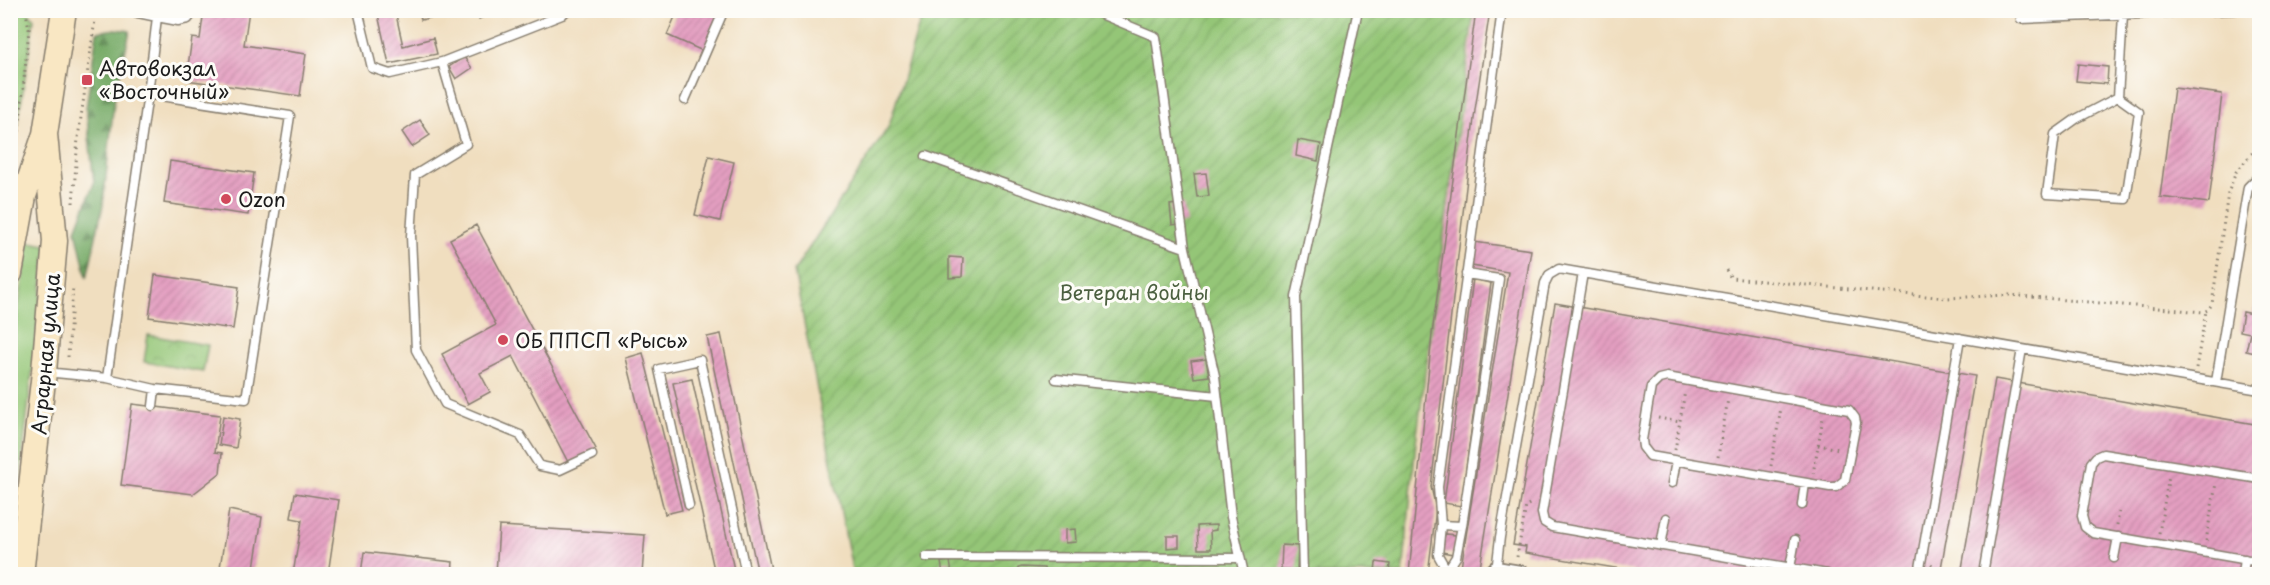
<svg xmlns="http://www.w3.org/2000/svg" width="2270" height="585" font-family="'Playpen Sans',sans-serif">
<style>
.grass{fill:#94c677;stroke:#58714a;stroke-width:1.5}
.forest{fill:url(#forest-firs);stroke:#4a6442;stroke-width:1.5}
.park{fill:url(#park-crowns);stroke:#58714a;stroke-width:1.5}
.garden{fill:url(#garden-furrows);stroke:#58714a;stroke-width:1.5}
.building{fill:url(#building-hatch)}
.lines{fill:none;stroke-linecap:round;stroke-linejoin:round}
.lane-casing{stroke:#867d6e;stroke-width:11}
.street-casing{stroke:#867d6e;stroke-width:20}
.secondary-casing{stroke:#867d6e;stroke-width:27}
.path{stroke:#867d6e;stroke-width:3;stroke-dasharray:1.5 4.5;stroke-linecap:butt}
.lane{stroke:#fff;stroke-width:8}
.street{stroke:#fff;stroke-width:16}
.secondary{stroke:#f9e7c3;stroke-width:24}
.poi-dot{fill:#d1495b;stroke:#fdfcf7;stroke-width:2}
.labels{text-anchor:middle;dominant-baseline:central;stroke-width:6;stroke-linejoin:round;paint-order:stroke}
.poi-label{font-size:20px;fill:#1c1c1c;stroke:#fdfcf7;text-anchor:start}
.park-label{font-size:20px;fill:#4c6040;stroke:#fdfcf7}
.street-label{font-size:20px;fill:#1c1c1c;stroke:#fdfcf7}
</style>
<defs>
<pattern id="forest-firs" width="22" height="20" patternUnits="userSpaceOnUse" patternTransform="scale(1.5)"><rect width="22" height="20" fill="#77ab68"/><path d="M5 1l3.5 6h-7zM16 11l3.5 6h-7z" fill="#618a55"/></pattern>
<pattern id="park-crowns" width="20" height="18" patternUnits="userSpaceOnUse" patternTransform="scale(1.5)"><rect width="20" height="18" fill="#94c677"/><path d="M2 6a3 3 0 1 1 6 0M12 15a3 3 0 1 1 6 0" fill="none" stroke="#7faa66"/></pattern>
<pattern id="garden-furrows" width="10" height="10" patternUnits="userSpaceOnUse" patternTransform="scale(1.5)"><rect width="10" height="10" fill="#94c677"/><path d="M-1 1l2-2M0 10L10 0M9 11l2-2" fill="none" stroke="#7faa66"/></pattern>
<pattern id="building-hatch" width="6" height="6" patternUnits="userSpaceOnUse" patternTransform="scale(1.5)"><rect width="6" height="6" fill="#e49fc1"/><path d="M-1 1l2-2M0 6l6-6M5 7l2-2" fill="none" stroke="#c388a5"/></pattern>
</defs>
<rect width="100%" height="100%" fill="#fdfcf7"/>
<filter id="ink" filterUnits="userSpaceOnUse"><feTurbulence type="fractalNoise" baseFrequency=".0167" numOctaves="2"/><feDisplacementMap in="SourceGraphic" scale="12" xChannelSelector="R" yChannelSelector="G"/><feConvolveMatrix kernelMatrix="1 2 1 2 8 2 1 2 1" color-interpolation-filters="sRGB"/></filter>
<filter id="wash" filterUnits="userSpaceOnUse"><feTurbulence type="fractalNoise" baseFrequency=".008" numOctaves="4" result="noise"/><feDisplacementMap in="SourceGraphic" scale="24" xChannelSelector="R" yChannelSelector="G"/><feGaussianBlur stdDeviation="1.35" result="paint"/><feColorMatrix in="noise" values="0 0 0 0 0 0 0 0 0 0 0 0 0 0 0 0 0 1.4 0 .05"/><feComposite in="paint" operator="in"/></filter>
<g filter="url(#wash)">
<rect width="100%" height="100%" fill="#f0debf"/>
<path class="grass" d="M11 10 28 11 34 19 16 136 11 148Z
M29 242 47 245 11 554V353Z"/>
<path class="forest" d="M116 29 130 31 114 101 103 205 87 278 76 230 94 183 86 108 97 32Z"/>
<path class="park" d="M148 335 208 345 203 372 144 362Z"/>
<path class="garden" d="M923 11H1474L1416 442 1403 574H853L794 271 889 126Z"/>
<g id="blocks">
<path class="building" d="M204 10H249L244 45 306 54 300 96 186 80 192 38 200 39Z
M377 10H395L403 46 433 38 437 54 389 64Z
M419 10H444L445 14 421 20Z
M475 10H491L492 13 479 19Z
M678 10H724L705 52 667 35Z
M1476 10H1490L1475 110 1431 487 1436 509 1428 574H1409L1432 334Z
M464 57 472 68 456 79 449 67Z
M2078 64 2108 67 2107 84 2076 81Z
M2174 88 2222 94 2209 203 2160 197Z
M420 120 430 135 412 147 402 132Z
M1298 140 1321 144 1318 161 1296 156Z
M709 156 734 162 720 221 695 215Z
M170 161 254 173 248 215 164 203Z
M1206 173 1209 196 1197 197 1194 174Z
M1183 203 1186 223 1172 225 1170 205Z
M476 225 596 449 569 464 513 356 480 373 490 392 468 404 442 354 496 325 450 239Z
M1474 242 1531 250 1479 574H1460L1508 272 1472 266Z
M949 257 963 258 962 277 949 278Z
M155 275 239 287 233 329 149 317Z
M1473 279 1491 283 1461 506 1444 503Z
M2258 292 2260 293V354L2246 351 2250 333 2240 331 2243 312 2253 314Z
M1555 303 1975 376 1940 574H1651L1525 553 1526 547 1513 545Z
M721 334 772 574H758L707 337Z
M643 353 682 510 665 514 626 358Z
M1206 359 1209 376 1194 378 1191 361Z
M692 379 735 574H715L673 383Z
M1995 379 2260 425V574H1961Z
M132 404 220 415 215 452 222 453 220 473 193 494 121 485Z
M223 416 240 419 236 448 219 445Z
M295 493 339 500 328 574H293L302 520 291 518Z
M229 510 262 517 253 574H219Z
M1216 525V530L1210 531 1211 549H1198L1197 526Z
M499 526 645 535 642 574H496Z
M1075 529 1076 542 1065 543V530Z
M1445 534 1456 535 1453 554 1442 552Z
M1167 536H1179V547L1167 548Z
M1282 545 1298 546 1297 570 1281 569Z
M364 552 453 562 452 574H361Z
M950 561 952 574H943L941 562Z
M1376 562 1390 564 1389 573 1375 572Z
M1022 567 1044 568 1045 574H1022V572H1018V568Z"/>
</g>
</g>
<g filter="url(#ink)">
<use href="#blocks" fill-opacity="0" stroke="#867d6e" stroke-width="1.5"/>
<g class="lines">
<defs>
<path id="lane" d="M358 10 372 68 390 74 442 62 562 15 567 10
M1091 10 1156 37 1185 248 1215 376 1231 517 1244 574
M2022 10 2021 19 2235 10
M157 17 178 21 188 19 195 10
M442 62 466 144 415 175 411 236 416 350 445 404 520 435 540 466 560 470 592 455
M2118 97 2139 112 2126 199 2047 194 2055 134 2076 119 2118 97 2123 15
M685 100 724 10
M926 156 1185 248
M1583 273 1542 513 1544 522 1552 527 1827 574
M2258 329 2260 330
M45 372 107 378 155 389 246 399 290 116 148 94
M1667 377 1849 410 1855 418 1856 423 1845 480 1836 487H1830L1650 456 1643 447 1642 440 1651 387 1659 379Z
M107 378 148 94 157 17 124 10
M1056 379 1217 396
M2216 382 2248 187 2260 175
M153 406 155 389
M2260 479 2103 454 2096 457 2091 463 2082 516 2085 527 2093 533 2260 562
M1672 483 1676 461
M689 505 659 369 700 360 746 574
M1802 505 1805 483
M1441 525 1462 526 1499 279 1466 274
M1661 546 1666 518
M926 557 1240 558
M2114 558 2118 537
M1790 568 1795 540
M1447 571 1456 557 1462 526
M1496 572 1500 537 1545 283 1549 275 1559 269 2260 390
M1303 574 1296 297 1358 10
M1446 574 1447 571 1438 555 1441 525 1438 487 1502 10
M1919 574 1960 338
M1983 574 2022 349
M2243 574 2245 559"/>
<path id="street" d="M1496 570 1520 574"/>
<path id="secondary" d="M10 273 24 196 45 134 64 10
M21 574 44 372 55 241 45 134"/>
</defs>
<use href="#lane" class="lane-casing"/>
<use href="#street" class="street-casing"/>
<use href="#secondary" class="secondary-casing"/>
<path class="path" d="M10 111 20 123
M10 160 19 131 29 29 26 12 23 10
M73 203 78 138 95 20
M1726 270 1731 278 1947 298 2009 295 2203 312 2208 310 2212 304 2228 193 2236 172 2260 144
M68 357 73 287
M2196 368 2206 311
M1658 418 1680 422
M1818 445 1840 449
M1675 450 1685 391
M1718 457 1728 399
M1771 466 1781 408
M1813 474 1823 418
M2117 525 2119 512
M2159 533 2169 475
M2206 541 2216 483
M2252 549 2260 507
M1517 557 1526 506 1533 502
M1931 564 1936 568 1935 574"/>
<use href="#lane" class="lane"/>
<use href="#street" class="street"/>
<use href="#secondary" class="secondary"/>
</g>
</g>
<g class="poi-dot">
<rect x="81" y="74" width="12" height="12" rx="3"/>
<circle cx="226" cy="199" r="6"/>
<circle cx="503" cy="340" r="6"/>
</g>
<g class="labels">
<g class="poi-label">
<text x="99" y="68">Автовокзал<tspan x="99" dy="23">«Восточный»</tspan></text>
<text x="238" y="199">Ozon</text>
<text x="515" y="340">ОБ ППСП «Рысь»</text>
</g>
<g class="park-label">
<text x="1134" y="292">Ветеран войны</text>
</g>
<g class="street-label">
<text transform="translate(45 354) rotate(-85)">Аграрная улица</text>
</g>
</g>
<rect width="2270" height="585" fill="none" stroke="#fdfcf7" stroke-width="36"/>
</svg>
